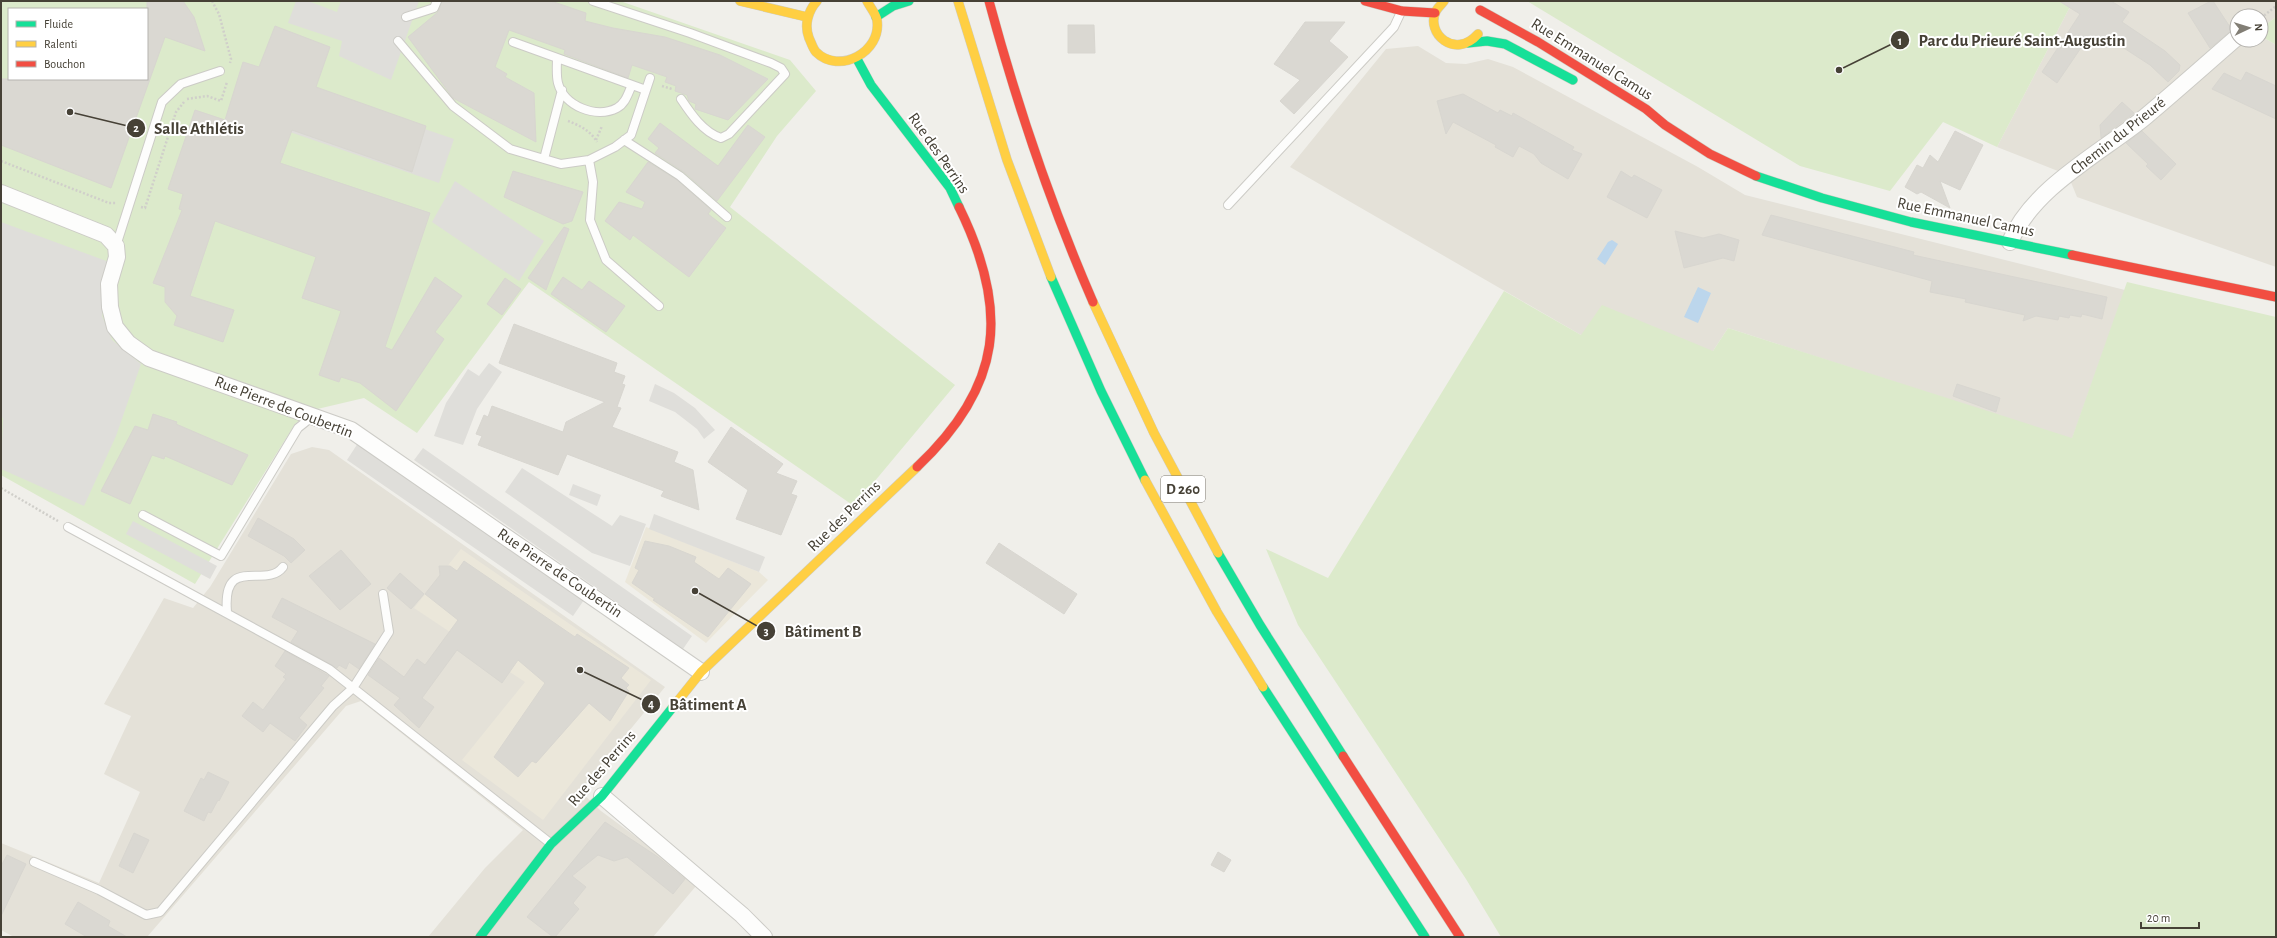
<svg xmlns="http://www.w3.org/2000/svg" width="2277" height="938" font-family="'Alegreya Sans',sans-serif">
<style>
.residential{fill:#e4e1d8}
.education{fill:#ebe7da}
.green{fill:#dceacb;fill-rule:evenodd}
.parking{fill:#dfdeda}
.water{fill:#bcd6ec}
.building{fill:#dad8d2;stroke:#d8d6d0}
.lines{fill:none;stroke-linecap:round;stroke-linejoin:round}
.lane-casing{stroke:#cccbc6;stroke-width:10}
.street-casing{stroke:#cccbc6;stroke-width:18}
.fast-casing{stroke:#ceccc1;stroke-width:10}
.slow-casing{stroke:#ceccc1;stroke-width:10}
.jam-casing{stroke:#ceccc1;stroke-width:10}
.path{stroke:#d0cfca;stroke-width:2.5;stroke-dasharray:2 2;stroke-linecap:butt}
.lane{stroke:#fdfdfc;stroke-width:8}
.street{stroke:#fdfdfc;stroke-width:16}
.fast{stroke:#16e098;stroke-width:9}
.slow{stroke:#ffcf43;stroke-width:9}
.jam{stroke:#f24e42;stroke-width:9}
.labels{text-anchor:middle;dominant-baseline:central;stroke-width:4;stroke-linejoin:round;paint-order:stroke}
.shield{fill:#fff;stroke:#7e7a72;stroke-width:1}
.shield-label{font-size:15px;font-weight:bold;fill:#464136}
.street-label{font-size:16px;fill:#464136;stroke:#fff}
.leader{fill:none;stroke:#464136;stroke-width:1.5}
.callout-dot{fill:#464136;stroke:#fff;stroke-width:1.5}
.mark-label{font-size:12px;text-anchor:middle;font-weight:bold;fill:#fff}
.callout-label{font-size:17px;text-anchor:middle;font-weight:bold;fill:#464136;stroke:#fff;stroke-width:4;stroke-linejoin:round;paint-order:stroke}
</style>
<rect width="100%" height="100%" fill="#f0efea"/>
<path class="residential" d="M2073 1H2276V17L2261 28V16H2237V40H2261V36L2276 45V267L2077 197 2068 175 1997 147Z
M1418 46 1446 63 1466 64 1488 59 1513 67 1698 167 1745 195 2125 290 2072 439 1728 328 1713 351 1581 335 1290 167 1386 49Z
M312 447 329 450 665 687 580 791 601 811 650 847 696 886 653 937H428L485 868 523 830 361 701 346 706 147 937H14L1 930V843L99 883 140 792 104 774 131 716 104 704 164 598 193 608 210 587 291 454Z"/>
<path class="education" d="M646 527 759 572 768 580 706 643 625 582Z
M461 549 651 680 543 820 462 760 525 682 414 608Z"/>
<path class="green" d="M1 1H620L790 60 816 91 777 136 730 207 955 385 854 506 529 282 417 433 364 398 313 410 295 424 195 584 1 475ZM9 9H147V79H9Z
M1527 1H2073L1997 147 1943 122 1890 191 1800 166Z
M2276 17V45L2261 36V28Z
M2127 282 2276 317V937H1501L1466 879 1298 625 1266 549 1328 578 1504 291 1581 335 1602 305 1713 351 1728 328 2072 438Z"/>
<path class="parking" d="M296 1H308L337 12 341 1H419L391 80 339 56 342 41 288 23Z
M246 68 454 139 439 183 231 112Z
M455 181 544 241 519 281 432 222Z
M1 222 109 262 102 316 112 340 141 364 116 436 84 506 1 469 3 418 1 417Z
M489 363 502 372 477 409 463 445 434 436 446 403 468 369 479 376Z
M655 384 674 393 695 408 715 430 704 439 697 429 675 412 649 401Z
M358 443 584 600 573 616 347 460Z
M423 448 692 636 683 649 414 460Z
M522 468 612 526 620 515 646 524 630 566 592 553 505 492Z
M573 484 601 495 597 506 569 495Z
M654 514 765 557 759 572 649 529Z
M133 521 217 566 210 579 126 534Z"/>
<path class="water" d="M1612 240 1618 244 1605 265 1597 259 1608 242Z
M1698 287 1711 293 1698 323 1684 317Z"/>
<path class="building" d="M147 1H183L194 17 205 51 165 37 111 188 1 145V79H147Z
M442 1H551L586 13 585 21 613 28 665 37 720 55 768 79 728 120 695 109 696 104 689 101 687 95 675 91 676 86 665 82 667 77 632 65 628 78 564 54 565 50 509 30 495 67 507 74 505 77 534 93 536 142 453 98 408 37 438 12Z
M2059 1H2111L2129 12 2122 22 2165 51 2180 65 2179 71 2168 82 2150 65 2110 39 2094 44 2087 39 2057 83 2042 72 2080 14Z
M2211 1H2213L2232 30 2210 48 2188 13Z
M1305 22H1345L1329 41 1348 57 1294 114 1280 101 1300 80 1274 64Z
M1068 25H1094L1095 53H1068Z
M275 26 330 47 316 87 426 126 412 172 292 130 280 163 430 213 385 347 392 350 435 277 462 296 435 332 444 339 396 411 360 383 341 377 339 382 319 375 341 311 302 298 316 257 215 221 190 296 234 310 223 342 174 325 177 316 165 302V287L153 283 182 210 179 209 183 194 168 189 195 110 225 120 243 62 259 67Z
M2246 72 2276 86V119L2212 89 2224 73 2241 81Z
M1463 94 1498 113 1500 110 1512 116 1513 113 1574 147 1572 150 1582 154 1568 179 1541 163 1534 154 1519 146 1513 157 1495 147 1496 145 1453 122 1446 134 1437 101Z
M2122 102 2134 113 2101 138 2100 125Z
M660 123 718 166 748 125 765 137 717 201 684 172 655 153 659 148 648 139Z
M1955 131 1983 145 1960 190 1940 181 1950 208 1921 192 1917 194 1905 187 1917 165 1923 168 1930 155 1938 162Z
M2142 131 2176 164 2161 180 2146 166 2148 164 2126 143Z
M648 162 677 180 711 210 708 214 726 228 689 277 633 235 630 240 605 221 619 202 642 209 645 202 626 192Z
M513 171 583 192 572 221 563 224 504 197Z
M1621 171 1632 178 1634 175 1662 190 1647 218 1607 197Z
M1771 215 1914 252 1913 255 2107 297 2102 319 2082 314 2081 317 2070 315 2069 318 2059 316 2058 320 2036 316 2023 321 2025 315 1965 302 1966 299 1930 292 1932 281 1762 235Z
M564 227 569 229 546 290 528 278Z
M1675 231 1703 238 1719 234 1739 240 1734 261 1723 258 1684 268Z
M563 277 582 290 589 281 625 306 606 332 551 294Z
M505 278 521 289 502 315 487 304Z
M514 324 617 363 614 372 625 376 622 384 625 385 617 407 621 408 612 427 678 452 674 462 693 470 699 510 661 496 664 491 567 454 558 475 478 445 482 436 476 434 484 415 488 417 492 406 563 432 566 422 605 402 499 363Z
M1957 384 2000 398 1996 412 1953 396Z
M153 414 177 422 176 424 248 455 232 485 165 456 164 459 152 455 130 504 101 491 135 426 148 430Z
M731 427 783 464 776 473 797 481 791 494 797 496 781 535 736 519 748 490 708 462Z
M258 518 294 539 305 550 291 563 284 556 248 536Z
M645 541 669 546 696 557 694 562 719 579 728 568 751 584 708 637 653 600 655 599 632 583 639 570 635 568Z
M999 543 1077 594 1064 614 986 563Z
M341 550 371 584 340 610 309 576Z
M464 561 575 637 577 634 629 668 621 678 629 685 626 688 629 691 610 721 589 703 536 763 532 761 518 777 494 757 545 683 518 660 502 683 457 650 422 698 434 707 419 728 394 705 400 698 368 675 379 658 404 677 417 659 425 665 458 620 425 594 440 575 439 566H450L457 571Z
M400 573 424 594 411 609 387 588Z
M282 598 375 644 359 669 349 662 346 669 339 665 337 668 291 642 298 631 272 617Z
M285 651 329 676 321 686 324 688 299 718 307 725 295 741 270 723 263 732 242 716 253 702 263 710 286 679 283 677 286 674 275 666Z
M208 772 229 782 219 801 218 800 211 813 208 812 204 821 184 811 201 778 204 780Z
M605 822 658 857 685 879 673 894 627 857 614 861 598 855 572 876 586 887 573 903 579 909 555 937H553L527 917Z
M134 833 149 840 133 873 119 866Z
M1218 852 1231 860 1224 872 1211 865Z
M7 855 26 864 1 916V866Z
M78 902 110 921 108 926 127 937H87L65 924Z"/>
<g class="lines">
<defs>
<path id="lane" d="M593 1 690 33 771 63 781 68 785 74 729 134 721 138C703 132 691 114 681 99
M406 17 434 8 437 1
M398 41 453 106 510 149 561 164 589 160 615 147 631 135 650 78
M513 42 646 90
M557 58C557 66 556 75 558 83 564 106 596 119 617 108 626 103 628 93 632 85
M624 140 680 176 727 217
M544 159 562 90
M589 160 593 182 590 220 606 260 659 306
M1228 205 1394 27 1401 12
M116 246 162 102 181 84 220 71
M143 515 221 556 298 428 313 416
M68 527 329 669 550 843
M227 612C222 553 266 590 283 567
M34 862 99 890 146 915 160 912 333 706 353 688 389 632 383 594"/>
<path id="street" d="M1 193 106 235 116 246 117 257 109 284 110 307 115 327 128 343 149 358 351 430 701 672
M2010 242C2033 187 2101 153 2145 117 2176 91 2205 65 2235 39
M602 796 742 915 764 937"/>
<path id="fast" d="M876 17 893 6 909 1
M1468 43 1487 41 1505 44 1573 80
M857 59 871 85 950 188 959 207
M1756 176 1822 198 1911 222 2072 255
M1051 277 1101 391 1145 480
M1218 553 1260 625 1343 756
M1263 687 1425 937
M480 937 551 844 602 796 673 707"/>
<path id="slow" d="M740 1 807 17
M817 1C808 11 804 25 809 38 811 42 813 49 816 52 839 75 882 52 877 20 876 14 870 7 867 1
M958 1 1007 160 1051 277
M1444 1C1442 4 1438 7 1436 11 1425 33 1455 60 1478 34
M1093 302 1154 433 1218 553
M1145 480 1217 612 1263 687
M673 707 701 672 917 467"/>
<path id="jam" d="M989 1C1017 105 1050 203 1093 302
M1365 1 1402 11 1435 13
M1480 10 1538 42 1646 109 1665 125 1710 154 1756 176
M2072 255 2276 297
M917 467C1003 386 1010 311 959 207
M1343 756 1460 937"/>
</defs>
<use href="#lane" class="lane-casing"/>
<use href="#street" class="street-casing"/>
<use href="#fast" class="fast-casing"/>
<use href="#slow" class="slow-casing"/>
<use href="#jam" class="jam-casing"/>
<path class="path" d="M212 1 219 14 231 59 230 63
M2261 18 2276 6
M662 86 672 89
M187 99 207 96 221 101 227 82
M568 121C579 125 591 131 597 142
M596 140 602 126
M1 161 109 203H117
M141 207 145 208 176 112 184 102
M1 488 58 521"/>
<use href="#lane" class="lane"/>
<use href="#street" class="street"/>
<use href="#fast" class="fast"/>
<use href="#slow" class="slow"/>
<use href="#jam" class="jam"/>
</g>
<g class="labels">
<rect class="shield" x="1161" y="476" width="44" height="26" rx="3"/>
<g class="shield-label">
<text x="1183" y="489">D 260</text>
</g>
<g class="street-label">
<text transform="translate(1592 59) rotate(32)">Rue Emmanuel Camus</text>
<text transform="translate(2118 136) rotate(-38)">Chemin du Prieuré</text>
<text transform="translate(939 153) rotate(55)">Rue des Perrins</text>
<text transform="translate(1966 217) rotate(12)">Rue Emmanuel Camus</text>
<text transform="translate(284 407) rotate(21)">Rue Pierre de Coubertin</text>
<text transform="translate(844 516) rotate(-44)">Rue des Perrins</text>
<text transform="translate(560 573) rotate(34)">Rue Pierre de Coubertin</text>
<text transform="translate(602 768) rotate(-49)">Rue des Perrins</text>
</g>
</g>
<path class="leader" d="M1839 70L1900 40M70 112L136 128M695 591L766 631M580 670L651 704"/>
<g class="callout-dot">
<circle cx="1839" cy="70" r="4"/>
<circle cx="70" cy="112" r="4"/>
<circle cx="695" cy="591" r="4"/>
<circle cx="580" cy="670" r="4"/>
<circle cx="1900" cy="40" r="10"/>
<circle cx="136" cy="128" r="10"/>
<circle cx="766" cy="631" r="10"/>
<circle cx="651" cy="704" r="10"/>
</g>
<g class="mark-label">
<text x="1900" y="45">1</text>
<text x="136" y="132">2</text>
<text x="766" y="635">3</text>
<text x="651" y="708">4</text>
</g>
<g class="callout-label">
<text x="2022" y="46">Parc du Prieuré Saint-Augustin</text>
<text x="199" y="134">Salle Athlétis</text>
<text x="823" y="637">Bâtiment B</text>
<text x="708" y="710">Bâtiment A</text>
</g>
<rect width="2277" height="938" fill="none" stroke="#464136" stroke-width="4"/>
<rect x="8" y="8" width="140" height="72" fill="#ffffff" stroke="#b5b3af"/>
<rect x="16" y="21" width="20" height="6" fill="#16e098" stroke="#b5b3af"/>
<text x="44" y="28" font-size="12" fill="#464136">Fluide</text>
<rect x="16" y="41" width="20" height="6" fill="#ffcf43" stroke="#b5b3af"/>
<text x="44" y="48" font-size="12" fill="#464136">Ralenti</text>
<rect x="16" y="61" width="20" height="6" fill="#f24e42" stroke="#b5b3af"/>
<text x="44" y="68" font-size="12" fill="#464136">Bouchon</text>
<g transform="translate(2249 28) rotate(86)"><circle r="19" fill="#ffffff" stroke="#b5b3af"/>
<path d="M0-3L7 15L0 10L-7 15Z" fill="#827e75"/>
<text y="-6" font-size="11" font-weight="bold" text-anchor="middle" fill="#464136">N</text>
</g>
<path d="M2141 922v6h58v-6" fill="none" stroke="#464136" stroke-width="2"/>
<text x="2147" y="922" font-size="12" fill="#464136" stroke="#ffffff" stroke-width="3" paint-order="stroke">20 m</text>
</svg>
